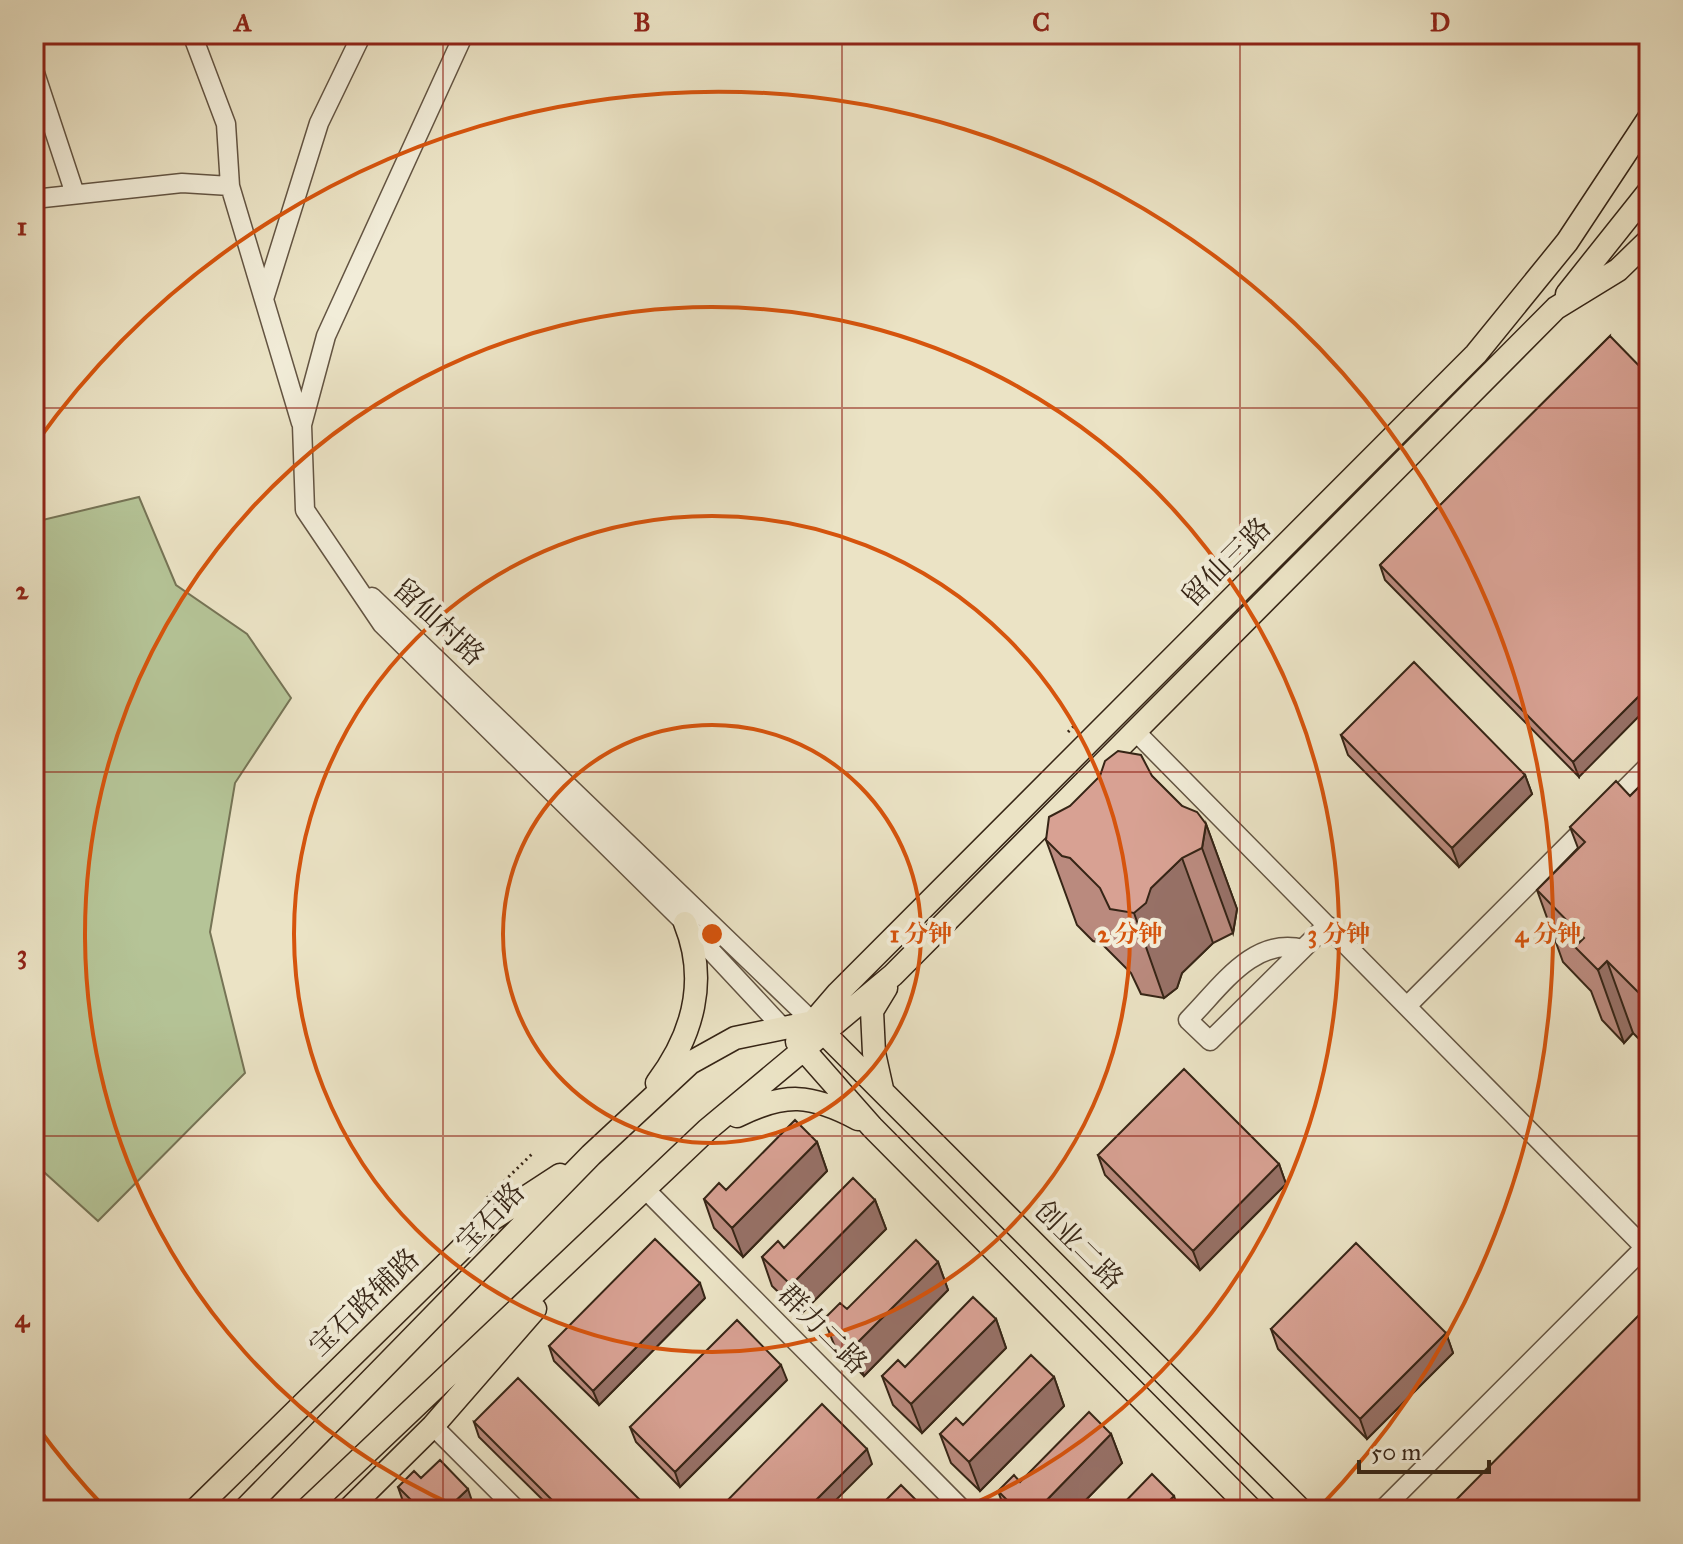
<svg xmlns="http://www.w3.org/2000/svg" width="1683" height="1544" font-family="'IM FELL Great Primer','Noto Serif SC',serif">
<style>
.green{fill:#b5c497;stroke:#767456;stroke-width:2}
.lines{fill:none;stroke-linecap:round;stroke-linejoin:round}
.minor-casing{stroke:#635442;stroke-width:21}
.major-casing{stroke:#362516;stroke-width:25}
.path{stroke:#362516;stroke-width:3;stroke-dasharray:2 4;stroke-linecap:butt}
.minor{stroke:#f2edd9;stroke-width:18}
.major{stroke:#ebe3c5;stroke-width:22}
.wall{fill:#ba8a7e;stroke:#362516;stroke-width:2}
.shaded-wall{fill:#977167;stroke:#362516;stroke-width:2}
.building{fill:#d8a193;stroke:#362516;stroke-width:2}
.grid{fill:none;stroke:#8f2418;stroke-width:2;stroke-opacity:0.55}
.ring{fill:none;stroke:#d6540d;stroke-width:4}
.labels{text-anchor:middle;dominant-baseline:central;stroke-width:8;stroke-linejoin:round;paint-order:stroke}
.street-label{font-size:28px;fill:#362516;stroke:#f2edd9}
.centre{fill:#d6540d;stroke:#f2edd9;stroke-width:4}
.ring-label{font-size:24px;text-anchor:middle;font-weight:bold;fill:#d6540d;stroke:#f2edd9;stroke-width:8;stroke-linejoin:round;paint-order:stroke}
.neatline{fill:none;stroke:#8f2418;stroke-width:3}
.grid-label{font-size:26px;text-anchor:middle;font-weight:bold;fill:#8f2418}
</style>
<rect width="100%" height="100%" fill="#ebe3c5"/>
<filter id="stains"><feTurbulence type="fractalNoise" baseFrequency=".0025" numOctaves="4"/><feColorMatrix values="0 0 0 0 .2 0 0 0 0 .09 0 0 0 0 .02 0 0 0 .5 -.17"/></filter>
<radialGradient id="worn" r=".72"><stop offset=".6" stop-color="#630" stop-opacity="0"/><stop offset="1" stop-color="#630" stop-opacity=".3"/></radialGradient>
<path class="green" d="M139 497 176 585 247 634 291 698 235 783 210 932 245 1073 98 1221 34 1163V522Z"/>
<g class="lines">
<defs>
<path id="minor" d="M192 34 226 124 230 186 301 423
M464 34 326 336 302 425 305 510 382 624 685 923 782 1027
M34 70 75 194
M34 199 182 183 230 186
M264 299 319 123 362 34
M372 597 813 1022
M1135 731 1649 1252
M1609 805 1649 765
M1303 949C1253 936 1220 988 1188 1020L1210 1041 1327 925
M1407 1006 1590 823
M644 1188 963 1510
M433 1426 517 1510
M1382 1510 1649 1243"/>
<path id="major" d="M1567 294 1649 191
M813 1022 838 993 1476 354 1567 242 1649 118
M817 1026 1301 1510
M797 1042 872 1127 1252 1510
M657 1083C693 1035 708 980 685 923
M882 1089 874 1053 872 1011 886 988
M737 1116C785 1092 811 1094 858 1119
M195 1510 491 1220 560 1175
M244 1510 591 1155 690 1063 735 1038 813 1022
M306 1510 707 1130 893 975 1556 308 1618 270 1649 240
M348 1510 433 1426 535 1309"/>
</defs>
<use href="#minor" class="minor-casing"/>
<use href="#major" class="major-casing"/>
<path class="path" d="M1068 732 1076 724
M487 1198 533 1153"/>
<use href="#minor" class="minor"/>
<use href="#major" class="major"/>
</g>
<path class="wall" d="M1610 336 1579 777 1385 580 1380 565Z
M1341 735 1525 775 1532 794 1459 867 1348 755Z
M1152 776 1182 806 1206 824 1237 909 1233 933 1213 943 1182 973 1177 988 1164 998 1141 994 1131 973 1101 943 1093 941 1077 925 1046 840Z
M1649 777V1049L1633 1033 1624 1043 1602 1020 1591 991 1563 962 1537 890 1578 848 1570 827 1630 796Z
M817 1142 827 1171 743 1257 714 1228 704 1199 726 1190Z
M1098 1155 1279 1164 1286 1184 1200 1270 1105 1175Z
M875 1200 886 1229 801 1314 772 1286 762 1257 784 1248Z
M938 1262 948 1290 864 1376 835 1347 824 1319 847 1309Z
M705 1298 599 1405 554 1361 549 1346Z
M996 1319 1006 1348 922 1433 893 1405 882 1376 905 1367Z
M1271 1329 1446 1333 1453 1353 1367 1439 1278 1349Z
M1054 1377 1064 1406 980 1491 951 1463 940 1434 963 1425Z
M787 1380 680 1487 636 1442 630 1427Z
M474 1422 650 1510H553L479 1437Z
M1111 1434 1122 1463 1076 1510H1005L998 1491 1020 1482Z
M421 1478 475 1510H406L398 1487Z"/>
<path class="shaded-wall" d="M1649 686V706L1579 777 1573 762Z
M1525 775 1532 794 1459 867 1452 848Z
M1206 824 1237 909 1233 933 1202 848Z
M1182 858 1213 943 1182 973 1177 988 1164 998 1134 913 1151 888Z
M1607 961 1633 1033 1624 1043 1598 970Z
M817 1142 827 1171 743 1257 732 1228Z
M1279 1164 1286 1184 1200 1270 1193 1251Z
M875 1200 886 1229 801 1314 791 1285Z
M938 1262 948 1290 864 1376 853 1347Z
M700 1283 705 1298 599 1405 593 1391Z
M996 1319 1006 1348 922 1433 911 1404Z
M1446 1333 1453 1353 1367 1439 1360 1419Z
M781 1365 787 1380 680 1487 675 1472Z
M1054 1377 1064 1406 980 1491 969 1462Z
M1111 1434 1122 1463 1076 1510H1037Z
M867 1449 872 1464 826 1510H806Z
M468 1489 475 1510H451L449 1507Z
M1174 1496 1179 1510H1160Z"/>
<path class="building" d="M1610 336 1649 376V686L1573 762 1380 565Z
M1414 662 1525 775 1452 848 1341 735Z
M1118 751 1141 755 1152 776 1182 806 1197 812 1206 824 1202 848 1182 858 1151 888 1146 903 1134 913 1110 909 1100 888 1070 858 1062 856 1046 840 1049 817 1070 806 1100 776 1105 761Z
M1649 777V1003L1607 961 1598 970 1575 947 1584 938 1537 890 1585 842 1570 827 1616 781 1630 796Z
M1184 1069 1279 1164 1193 1251 1098 1155Z
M795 1120 817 1142 732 1228 704 1199 719 1183 726 1190Z
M853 1178 875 1200 791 1285 762 1257 778 1241 784 1248Z
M655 1239 700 1283 593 1391 549 1346Z
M916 1240 938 1262 853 1347 824 1319 840 1303 847 1309Z
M1356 1243 1446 1333 1360 1419 1271 1329Z
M973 1297 996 1319 911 1404 882 1376 898 1360 905 1367Z
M1649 1305V1510H1452L1449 1507Z
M737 1320 781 1365 675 1472 630 1427Z
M1031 1355 1054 1377 969 1462 940 1434 956 1418 963 1425Z
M518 1378 650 1510H562L474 1422Z
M822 1404 867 1449 806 1510H718Z
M1089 1412 1111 1434 1037 1510H1017L998 1491 1014 1475 1020 1482Z
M440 1460 468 1489 449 1507 453 1510H421L398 1487 414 1471 421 1478Z
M1152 1474 1174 1496 1160 1510H1117Z
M901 1485 926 1510H876Z"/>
<path class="grid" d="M443 34V1510M842 34V1510M1240 34V1510M34 408H1649M34 772H1649M34 1136H1649"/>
<g class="ring">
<circle cx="712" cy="934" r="209"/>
<circle cx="712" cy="934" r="418"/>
<path d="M462 1509A627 627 0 1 1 962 1509"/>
<path d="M106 1509A836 836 0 0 1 36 1425M36 443A836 836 0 1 1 1318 1509"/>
</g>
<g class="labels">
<g class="street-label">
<text transform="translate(1226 562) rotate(-45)">留仙三路</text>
<text transform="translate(439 622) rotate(43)">留仙村路</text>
<text transform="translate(490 1217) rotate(-46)">宝石路</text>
<text transform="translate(1079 1245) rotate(45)">创业二路</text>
<text transform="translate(364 1302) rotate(-44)">宝石路辅路</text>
<text transform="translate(823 1329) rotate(45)">群力二路</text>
</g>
</g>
<circle cx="712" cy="934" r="12" class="centre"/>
<g class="ring-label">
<text x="921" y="942">1 分钟</text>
<text x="1130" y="942">2 分钟</text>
<text x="1339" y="942">3 分钟</text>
<text x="1548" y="942">4 分钟</text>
</g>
<rect width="1683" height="1544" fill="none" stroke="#ebe3c5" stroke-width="88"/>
<path d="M1359 1460v12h130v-12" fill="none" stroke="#362516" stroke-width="4"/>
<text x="1371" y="1460" font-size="24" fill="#362516" stroke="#f2edd9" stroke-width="6" paint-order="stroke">50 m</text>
<rect x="44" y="44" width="1595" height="1456" class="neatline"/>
<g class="grid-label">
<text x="243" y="31">A</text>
<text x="642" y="31">B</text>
<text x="1041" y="31">C</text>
<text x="1440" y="31">D</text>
<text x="22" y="235">1</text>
<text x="22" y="599">2</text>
<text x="22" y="963">3</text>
<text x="22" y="1327">4</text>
</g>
<rect width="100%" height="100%" filter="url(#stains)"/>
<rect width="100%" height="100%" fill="url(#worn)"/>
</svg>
